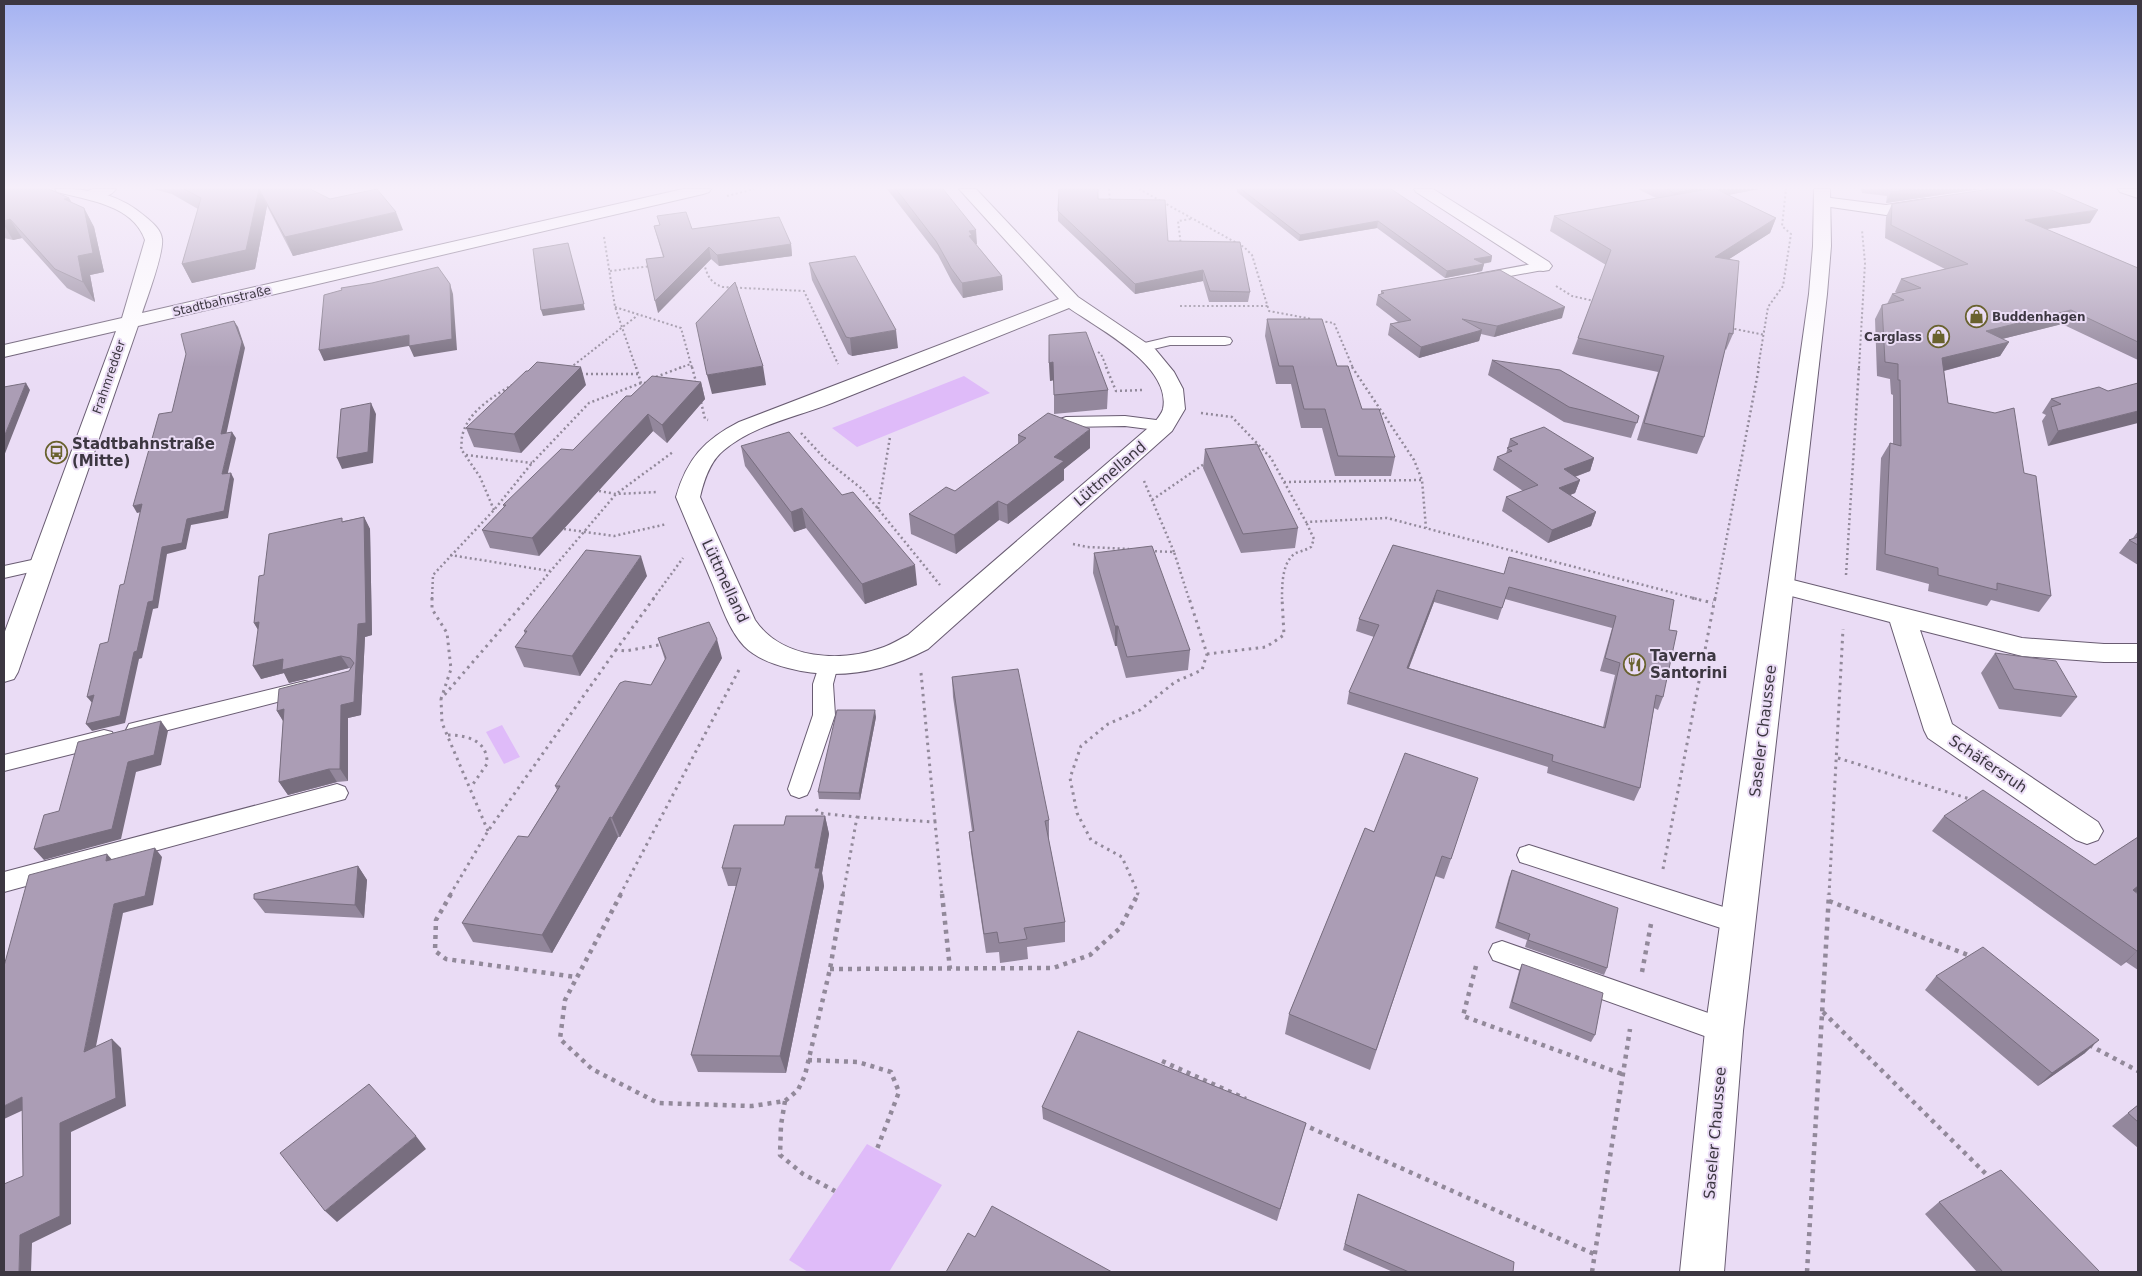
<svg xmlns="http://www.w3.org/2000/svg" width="2142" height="1276" font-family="'DejaVu Sans',sans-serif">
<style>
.green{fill:#dfbbf9}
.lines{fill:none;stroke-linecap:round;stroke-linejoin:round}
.lane-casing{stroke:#695c72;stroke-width:2}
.street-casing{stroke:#695c72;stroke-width:2}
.secondary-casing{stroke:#695c72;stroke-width:2}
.primary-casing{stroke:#695c72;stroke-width:2}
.path-far3{stroke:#92899a;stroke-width:2;stroke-dasharray:2 2.5;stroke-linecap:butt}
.path-far2{stroke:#92899a;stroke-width:2.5;stroke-dasharray:2 3;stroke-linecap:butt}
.path-far1{stroke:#92899a;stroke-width:3;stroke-dasharray:2.5 4.5;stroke-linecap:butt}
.path{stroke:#92899a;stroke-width:4.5;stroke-dasharray:4 5;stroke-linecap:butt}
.lane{fill:#fff;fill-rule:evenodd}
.street{fill:#fff;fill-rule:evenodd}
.secondary{fill:#fff;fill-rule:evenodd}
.primary{fill:#fff;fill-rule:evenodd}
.wall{fill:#93879c;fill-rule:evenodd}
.shaded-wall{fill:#786e7f}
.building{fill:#ab9db5;stroke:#786e7f;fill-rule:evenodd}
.labels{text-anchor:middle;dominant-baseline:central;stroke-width:4;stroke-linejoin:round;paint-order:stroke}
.far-street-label{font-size:12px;fill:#3c3741;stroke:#eadcf5}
.far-poi-label{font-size:12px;font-weight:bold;fill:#3c3741;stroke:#eadcf5;text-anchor:start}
.poi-label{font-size:15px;font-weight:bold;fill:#3c3741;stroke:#eadcf5;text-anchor:start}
.street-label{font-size:15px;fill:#3c3741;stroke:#eadcf5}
</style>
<rect width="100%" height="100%" fill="#eadcf5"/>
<path class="green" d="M964 376 990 393 857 447 832 428Z
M502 725 520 757 504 764 486 732Z
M867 1144 942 1185 889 1272H808L789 1260Z"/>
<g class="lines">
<defs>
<path id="lane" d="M1543 262 1548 263 1550 266 1548 269 1478 282 1471 278 1478 274Z
M1170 337H1225L1230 338 1232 341 1230 344 1225 345H1170L1141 352 1136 351 1134 348 1136 345Z
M1125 416 1164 421 1170 423 1172 426 1170 429 1164 431 1125 426 1066 427 1060 425 1058 422 1060 419 1066 417Z
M41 558 48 560 50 564 48 568 4 578V566Z
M828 658 835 660 838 665 833 684 835 715 810 789 807 795 799 798 791 795 788 789 813 715V684L821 660Z
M305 681 312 683 315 688 312 693 137 738 129 736 126 730 129 724 137 722Z
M104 730 112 732 115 738 112 744 4 771V755Z
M337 784 345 787 348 793 345 799 4 892V872Z
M1529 845 1739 912 1748 915 1752 923 1748 931 1739 934 1520 862 1517 855 1520 848Z
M1502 941 1734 1022 1738 1031 1734 1040 1724 1043 1493 960 1489 952 1493 944Z"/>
<path id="street" d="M93 189H116C111 197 94 201 85 198L83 195 85 192Z
M959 189H976L1078 297 1155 349 1174 372 1183 389 1185 409 1172 431 928 649C884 672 837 681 788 668 772 664 756 658 744 646 729 630 721 605 713 585 701 556 688 526 676 497 687 459 704 440 739 422L1059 299ZM1069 308C1099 329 1172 366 1163 409 1162 413 1158 418 1155 422L908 635C900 639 892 644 884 647 841 663 782 660 755 620L700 497C704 480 710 461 724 450 754 425 796 417 832 403 911 371 990 340 1069 308Z
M1414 189H1433L1549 262 1552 266 1549 270 1543 271 1537 270 1416 192Z
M2118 189H2138V198L2120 192Z
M1823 197 1886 205 1925 199 1931 201 1933 204 1931 207 1925 209 1886 215 1817 205 1815 202 1817 199Z
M1781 577 2022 638 2104 644H2138V662H2104L2022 656 1920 630 1952 724 2098 822 2103 831 2098 840 2087 844 2076 840 1928 738 1924 730 1890 622 1772 591 1768 585 1772 579Z"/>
<path id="secondary" d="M55 189C91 188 120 194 147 218 154 224 161 230 162 239 164 253 147 298 142 313L683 189H711L709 192 703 194 138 326 18 672 14 679 4 682V634L116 331 4 357V345L122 318 145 240C133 205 88 200 57 192Z"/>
<path id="primary" d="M1814 189H1830L1831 246 1827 294 1743 1031 1724 1272H1680L1705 1031 1809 294 1813 246Z"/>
</defs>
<use href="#lane" class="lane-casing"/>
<use href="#street" class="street-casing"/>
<use href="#secondary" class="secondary-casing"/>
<use href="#primary" class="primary-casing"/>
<path class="path-far3" d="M1109 189 1110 203
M1139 189 1244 247 1252 255 1269 311 1312 319
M727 196 754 189
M604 237 615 307 636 368
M1181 246 1178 221 1191 219
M704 263C707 275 710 283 723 287L804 291 838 364
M610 271 651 266
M1556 286 1572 296 1594 301
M1180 306H1268
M615 307 681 328 692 368
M1321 321 1334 323 1353 368
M1730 328 1765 335
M1098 352 1101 354 1107 368
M570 368 638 315
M679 368 691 364
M1758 368 1768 307 1783 286 1791 234 1782 226 1786 189
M1859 368 1865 263 1862 230"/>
<path class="path-far2" d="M636 367 641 383 643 382
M692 367 696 382H694
M1106 367 1116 391 1142 390
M1352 367 1414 460 1422 480 1426 528
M581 374H638
M656 377 682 367
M701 402 705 419 708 420
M1201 413 1232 417 1271 458 1306 522 1387 518 1697 599
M801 433 826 460 862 489 940 585
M466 455 532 463
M1144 481 1174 552
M1284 482 1422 480
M599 491 616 494 658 492
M1152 500 1207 462
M878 509 890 437
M494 510 480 477 461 449C462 444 461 438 463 433 469 411 494 396 512 385
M564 529 614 536 667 524
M1073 544 1087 547 1129 549
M1150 551 1174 552 1189 599
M450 555 550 571
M1846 575 1859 367
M432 599 433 575 494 510 532 463 589 403 641 383H648
M527 599 616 494 673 452
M653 599 683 558
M1282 599C1282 585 1282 561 1296 553 1301 551 1306 550 1311 547L1314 539 1306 522
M1715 599 1759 367"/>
<path class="path-far1" d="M432 598V609L447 633 451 669 441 699
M654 598 616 650 626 651 664 644
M1692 598 1713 603
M1207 654 1266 647 1284 635 1282 598
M921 673 935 822
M448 735C468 735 488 741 487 764L471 787
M1838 758 1973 800
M816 809 819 813 857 817 843 895
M857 817 935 822 942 895
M488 831 442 723 441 699 528 598
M1663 869 1715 598
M450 895 488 831 616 650
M620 895 741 666
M1137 895 1138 893 1122 857 1091 840 1077 813 1070 778 1081 746 1108 724 1140 710 1175 682 1202 670 1207 654 1189 598
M1829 895 1843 629"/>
<path class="path" d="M451 894 436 920 435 951 446 959 576 977
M621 894 565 1000 560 1039 592 1069 658 1103 752 1106 785 1101 798 1090 805 1075 830 969 843 894
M942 894 950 969
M1829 901 1973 957
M1476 966 1463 1016 1622 1074
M830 969 1053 968 1090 955 1120 928 1138 894
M1642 972 1651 924
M1823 1012 1991 1179
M2089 1045 2138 1071
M808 1060 858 1062 891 1072 899 1092 877 1149
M1162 1061 1246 1099
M785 1101 781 1125 780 1155 803 1174 835 1191
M1302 1124 1594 1254
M1592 1272 1630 1029
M1807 1272 1829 894"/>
<use href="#lane" class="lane"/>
<use href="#street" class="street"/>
<use href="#secondary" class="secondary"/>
<use href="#primary" class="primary"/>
</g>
<path class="wall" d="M4 189 69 198 72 203 84 208 94 227 104 272 90 275 95 302 67 288 22 238 13 240 4 238Z
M153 189H310L330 199 403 230 293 256 267 206 255 269 192 283 182 264 198 209 172 194Z
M887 189H943L976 244 1002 276 1003 290 963 298 952 282 938 255Z
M1237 189H1391L1492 256 1491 262 1483 264H1484L1482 271 1445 278 1377 228 1299 241 1237 192Z
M1638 189H1759L1728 195 1776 218 1770 233 1729 259 1733 334 1726 350 1725 349 1704 437 1697 454 1637 440 1658 372 1572 354 1578 338 1606 265 1550 231 1554 216 1656 198Z
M1861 189H1980L1886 203 1887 196 1862 193Z
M1098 199 1250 292 1248 302H1209L1203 281 1135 294 1058 221V211Z
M1892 204 2090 223 2046 229 2138 268V360L2062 324 2002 339 2009 342 2000 356 1944 371 1948 403 2024 473 2051 596 2039 612 1991 600 1987 606 1928 591 1929 584 1876 570 1881 458 1890 443 1893 444V395L1891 394 1890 379 1877 376 1875 319 1882 305 1887 304 1892 294 1897 293 1895 292 1901 279 1945 269 1885 238 1886 217Z
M657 216 692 229 791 244 792 256 719 266 711 259 658 313 663 257 654 226 660 225Z
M809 263 898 348 852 356 848 354 812 280Z
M1381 291 1562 318 1494 337 1481 334 1479 341 1419 358 1388 335 1390 324 1398 322 1376 305 1378 295 1381 294Z
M1267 319 1337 366 1362 409 1395 457 1391 476H1335L1322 428H1301L1291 384H1276L1265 336Z
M1049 335 1108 390 1107 409 1054 414V380L1050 381Z
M1492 360 1639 416 1631 438 1564 422 1488 375Z
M701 382 705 399 667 443 653 431 539 556 490 548 482 530 504 507 503 505 573 450 631 396Z
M586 385 521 453 474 447 466 428Z
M2108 391 2048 446 2042 421 2046 415 2042 413 2051 399Z
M1018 435 1090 448 1064 469V480L1008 524 999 520 956 554 911 534 909 514 955 491 1018 444Z
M1510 439 1594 458 1590 471 1575 477 1580 480 1575 493 1570 495 1596 512 1591 526 1548 543 1502 511 1506 497 1523 491 1493 470 1497 457 1506 454Z
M741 446 917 585 865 604 806 528 794 532 745 466Z
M1205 449 1298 528 1295 548 1241 553 1203 468Z
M364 517 370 529 372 635 365 637 361 715 348 718V781L337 782 288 795 279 782 283 721 277 711 349 671 351 669 349 668 289 683 284 673 261 679 258 630 254 623 264 575 344 521Z
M2138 531V565L2119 553 2129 540 2133 538Z
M1393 545 1669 630 1663 697 1658 710 1654 708 1640 788 1634 801 1547 773 1548 767 1347 704 1349 692 1374 637 1356 631 1359 619ZM1505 599 1612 628 1600 671 1615 675 1603 727 1409 668 1434 602 1498 620Z
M1094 553 1190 650 1188 670 1126 678 1117 646H1115L1093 573Z
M647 576 580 676 524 667 515 647 525 634 524 631Z
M658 638 722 658 620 837H618L552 953 473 942 462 923 528 837 557 790 555 786 651 685 665 660Z
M1995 653 2077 697 2061 717 1999 709 1981 673Z
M952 677 1049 820V841L1065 922V942L1027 947 1028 959 1000 963 999 952 986 953 971 852 969 832 972 831 953 697Z
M876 717 860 800 819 799 818 792Z
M825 816 829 834 822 873 824 886 786 1073 698 1072 691 1055 736 886H728L722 868 784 825Z
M1944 816 2095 865 2138 837V891L2136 893 2138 894V970L2126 962 2121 966 1932 831Z
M1365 828 1451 859 1444 879 1435 876 1370 1070 1285 1034 1289 1014Z
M358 866 367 880 364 918 265 913 254 899Z
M1512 870 1607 968 1604 975 1525 947 1527 940 1495 928 1509 877Z
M1522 964 1595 1035 1591 1042 1509 1008 1519 971Z
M1936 976 2085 1053 2038 1086 1925 990Z
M2138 1105V1148L2112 1126Z
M1042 1107 1306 1123 1277 1221 1043 1119Z
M1358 1194 1513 1272H1393L1343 1250Z
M1939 1202 2100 1272H1977L1925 1214Z"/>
<path class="shaded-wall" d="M259 189 267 206 255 269 192 283 182 264Z
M1695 189H1759L1670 206 1674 193Z
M1914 189H1980L1886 203 1891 192Z
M69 198 79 216 64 199Z
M84 208 94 227 104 272 90 275 95 302 83 282 78 256Z
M2098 210 2090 223 2018 233 2025 220Z
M396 212 403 230 293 256 285 237Z
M1776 218 1770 233 1709 272 1715 257Z
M10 219 22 238 13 240 4 225V221Z
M1378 221 1377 228 1299 241 1300 235Z
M976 230 977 244H973L970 250 969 231Z
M568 243 585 310 543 316 541 310Z
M791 244 792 256 719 266 717 255Z
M709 247 711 259 658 313 655 301Z
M1492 256 1491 262 1473 265 1474 259Z
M1484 264 1482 271 1445 278 1447 271Z
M1203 270V281L1135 294V284Z
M1002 276 1003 290 963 298 962 283Z
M450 284 453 294 457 350 414 357 409 346Z
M1565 307 1562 318 1494 337 1497 326Z
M2071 310 2062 324 1978 345 1986 331Z
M234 321 238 327 245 348 225 440 221 434Z
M896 330 898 348 852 356 850 338Z
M1482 330 1479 341 1419 358 1421 347Z
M409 335 414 345 324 361 319 350Z
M2009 342 2000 356 1935 373 1942 358Z
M1053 362 1054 380 1050 381 1049 363Z
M763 366 766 385 712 394 707 375Z
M581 367 586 385 521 453 514 434Z
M701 382 705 399 667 443 662 425Z
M26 383 30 390 4 456V437Z
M371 403 376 414 373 463 342 469 337 458Z
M2138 411V423L2048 446 2058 431Z
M648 414 653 431 539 556 532 538Z
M1090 429V448L1064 469V480L1008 524 1007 505 1054 457Z
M232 432 236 438 226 481 222 474Z
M1594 458 1590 471 1560 482 1564 469Z
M231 473 234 479 228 518 191 525 186 549 167 554 158 608 153 609 142 658 139 659 125 723 92 731 86 724 134 652 162 547 187 519Z
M1580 480 1575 493 1555 501 1559 488Z
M998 501 999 520 956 554 954 535Z
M142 504 146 511 137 513 133 506Z
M802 508 806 528 794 532 791 512Z
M1596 512 1591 526 1548 543 1552 530Z
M364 517 370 529 372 635 365 637 361 715 348 718V781L340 769 341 705 354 702Z
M641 556 647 576 580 676 572 656Z
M915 565 917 585 865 604 862 584Z
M1437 590 1434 602 1404 680 1407 668Z
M259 622 262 636 254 623Z
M1115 626H1118L1117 646H1115Z
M717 639 722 658 620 837 612 818Z
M341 656 349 668 289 683 284 673 261 679 253 666 283 659Z
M94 695 93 704 87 697Z
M284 709 285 724 277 711Z
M875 710 876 717 860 800 859 793Z
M161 721 168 731 161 765 136 772 121 839 44 860 34 849 128 762Z
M329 769 337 782 288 795 279 782Z
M825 816 829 834 822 873 824 886 786 1073 780 1056Z
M610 817 618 837 552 953 542 935Z
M155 848 162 857 153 905 123 913 93 1061 84 1052 114 904Z
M107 854 116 864 106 861Z
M358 866 367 880 364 918 355 905Z
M2138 886V891L2117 906 2133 890Z
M2138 950 2126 962 2121 966Z
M112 1039 121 1048 126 1106 71 1132V1224L32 1243 31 1272H19L20 1235 60 1123Z
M2099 1040 2085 1053 2038 1086 2052 1073Z
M22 1097 32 1106 4 1119V1106Z
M416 1136 426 1149 337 1222 325 1211Z"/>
<path class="building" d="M4 189H49L69 198 64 199 84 208 93 253 78 256 83 282 55 269 10 219 4 221Z
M184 189H259L246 250 182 264 201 198Z
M259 189H310L330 199 377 189 396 212 285 237Z
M896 189H943L976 230 969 231 972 235 969 236 1002 276 962 283 951 268 936 241Z
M1059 189H1098V199L1165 200 1168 241 1240 242 1250 292 1210 291 1203 270 1135 284 1058 211Z
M1241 189H1391L1492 256 1474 259 1484 264 1447 271 1378 221 1300 235Z
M1667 189H1695L1674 193Z
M1709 189H1716L1776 218 1715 257 1739 261 1733 334 1729 333 1704 437 1644 423 1664 356 1578 338 1611 250 1554 216Z
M1891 189H1914L1891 192Z
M1990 189H2049L2098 210 2025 220 2138 268V342L2071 310 1986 331 2009 342 1942 358 1948 403 1995 413 2014 408 2024 473 2036 476 2051 596 1997 583V590L1938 575V568L1885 554 1890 443 1901 446 1900 380H1898V364L1885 362 1882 305 1904 300 1892 294 1921 288 1901 279 1968 264 1891 225 1892 204Z
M686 212 692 229 779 217 791 244 717 255 709 247 655 301 646 259 664 257 654 226 660 225 657 216Z
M568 243 584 304 541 310 533 249Z
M855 256 896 330 850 338 846 337 809 263Z
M438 267 450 284 452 339 409 346V335L319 350 324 295 342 290 341 288 372 283Z
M1500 270 1565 307 1497 326 1462 319 1482 330 1421 347 1390 324 1411 320 1378 295 1384 293 1381 291Z
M735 282 763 366 707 375 696 323Z
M1267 319H1322L1337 366H1348L1362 409H1379L1395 457 1338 456 1325 409H1304L1293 366H1279Z
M234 321 242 342 221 434 232 432 222 474 231 473 224 511 187 519 182 543 162 547 153 601 148 602 137 651 134 652 120 716 86 724 94 695 87 697 100 644 108 642 120 585 124 584 142 504 133 506 159 414 172 412 186 354 181 334Z
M1086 332 1108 390 1054 395 1053 362 1049 363V335Z
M1492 360 1560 370 1639 416 1637 423 1569 407Z
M537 362 581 367 514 434 466 428 526 371H528Z
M652 376 701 382 662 425 648 414 532 538 482 530 506 505H503L561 449 573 450 626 396H631Z
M26 383 4 437V387Z
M2138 383V411L2058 431 2051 407 2061 404 2051 399 2099 387 2108 391Z
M371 403 368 452 337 458 341 409Z
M1048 413 1090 429 1054 457 1064 461 1007 505 998 501 954 535 909 514 946 487 955 491 1026 438 1018 435Z
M1544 427 1594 458 1564 469 1580 480 1559 488 1596 512 1552 530 1506 497 1538 485 1497 457 1512 451 1507 448 1518 444 1510 439Z
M789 432 842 495 853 492 915 565 862 584 802 508 791 512 741 446Z
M1257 444 1298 528 1243 534 1205 449Z
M364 517 366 623 358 624 354 702 341 705 340 769H329L279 782 284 709 277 711 279 689 349 671 354 663 350 658 341 656 282 670 283 659 253 666 259 622 254 623 259 576 264 575 269 534 342 518V522Z
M2138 537V545L2129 540Z
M1393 545 1504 574 1509 557 1674 600 1669 630 1677 631 1663 697 1656 695 1640 788 1552 761 1553 755 1349 692 1379 625 1359 619ZM1509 587 1616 616 1605 658 1620 663 1605 728 1407 668 1437 590 1502 608Z
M1152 546 1190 650 1127 657 1118 626H1115L1094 553Z
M586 550 641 556 572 656 515 647 527 631H524Z
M709 622 717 639 612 818 610 817 542 935 462 923 518 836 528 837 560 786H555L620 683 625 681 651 685 666 658 658 638Z
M1995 653 2056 661 2077 697 2014 689Z
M1018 669 1049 820 1045 821 1065 922 1024 928 1027 939 999 943 997 932 984 934 969 832 974 831 952 677Z
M837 710H875L859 793 818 792Z
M161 721 154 755 128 762 112 829 34 849 44 815 59 811 78 742Z
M1405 753 1478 778 1451 859 1442 856 1376 1050 1289 1014 1365 828 1374 832Z
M1983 790 2095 865 2138 837V886L2133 890 2138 894V950L2137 951 1944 816Z
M786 816H825L815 868H820L780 1056 691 1055 741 868H722L734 825H784Z
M155 848 145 896 114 904 84 1052 112 1039 116 1098 60 1123V1216L20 1235 19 1272H4V1184L23 1176 22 1097 4 1106V966L29 875 107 854 106 861Z
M358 866 355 905 254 899V894Z
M1512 870 1618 908 1607 968 1528 940 1530 934 1498 922Z
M1983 947 2099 1040 2052 1073 1936 976Z
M1522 964 1603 993 1595 1035 1512 1002Z
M1078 1031 1306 1123 1280 1209 1042 1107Z
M369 1084 416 1136 325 1211 280 1153Z
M2138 1105V1122L2128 1113Z
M2001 1170 2100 1272H2003L1939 1202Z
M1358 1194 1514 1262 1513 1272H1409L1345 1244Z
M992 1206 1112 1272H946L968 1233 975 1237Z"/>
<linearGradient id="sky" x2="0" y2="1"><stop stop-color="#a4b2f1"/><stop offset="0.51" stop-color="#f6effa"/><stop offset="1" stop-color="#f6effa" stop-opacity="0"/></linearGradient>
<rect width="2142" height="367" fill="url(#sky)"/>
<defs>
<symbol id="shop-ring" viewBox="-11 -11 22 22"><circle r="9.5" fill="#eadcf5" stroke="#69622e" stroke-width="1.5"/><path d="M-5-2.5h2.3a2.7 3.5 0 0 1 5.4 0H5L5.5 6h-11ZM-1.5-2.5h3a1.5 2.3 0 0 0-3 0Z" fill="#69622e"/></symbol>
<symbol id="bus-ring" viewBox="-11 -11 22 22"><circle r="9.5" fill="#eadcf5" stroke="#69622e" stroke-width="1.5"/><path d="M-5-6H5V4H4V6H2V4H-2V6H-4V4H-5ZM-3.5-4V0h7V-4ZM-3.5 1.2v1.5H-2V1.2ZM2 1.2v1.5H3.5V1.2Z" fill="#69622e"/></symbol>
<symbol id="restaurant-ring" viewBox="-11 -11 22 22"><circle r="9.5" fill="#eadcf5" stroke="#69622e" stroke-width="1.5"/><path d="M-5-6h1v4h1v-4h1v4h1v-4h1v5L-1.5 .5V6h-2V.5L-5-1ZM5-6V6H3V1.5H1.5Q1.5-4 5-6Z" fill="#69622e"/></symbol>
</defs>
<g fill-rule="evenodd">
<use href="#shop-ring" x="1964" y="304" width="25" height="25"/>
<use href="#shop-ring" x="1926" y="324" width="25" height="25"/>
<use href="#bus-ring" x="44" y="440" width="25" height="25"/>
<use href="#restaurant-ring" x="1622" y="652" width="25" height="25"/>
</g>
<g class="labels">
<g class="far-street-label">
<text transform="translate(222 301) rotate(-13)">Stadtbahnstraße</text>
<text transform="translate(109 377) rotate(-71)">Frahmredder</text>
</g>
<g class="far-poi-label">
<text x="1992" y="317">Buddenhagen</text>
<text x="1922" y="337" text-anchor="end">Carglass</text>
</g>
<g class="poi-label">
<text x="72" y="444">Stadtbahnstraße<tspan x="72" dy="17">(Mitte)</tspan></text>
<text x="1650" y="656">Taverna<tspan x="1650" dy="17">Santorini</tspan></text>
</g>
<g class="street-label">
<text transform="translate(1110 474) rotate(-41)">Lüttmelland</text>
<text transform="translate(725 581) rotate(65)">Lüttmelland</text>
<text transform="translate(1763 731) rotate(-83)">Saseler Chaussee</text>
<text transform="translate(1988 764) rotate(34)">Schäfersruh</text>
<text transform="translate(1715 1133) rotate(-85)">Saseler Chaussee</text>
</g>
</g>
<rect width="2142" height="1276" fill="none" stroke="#3c3741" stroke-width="10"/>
</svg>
